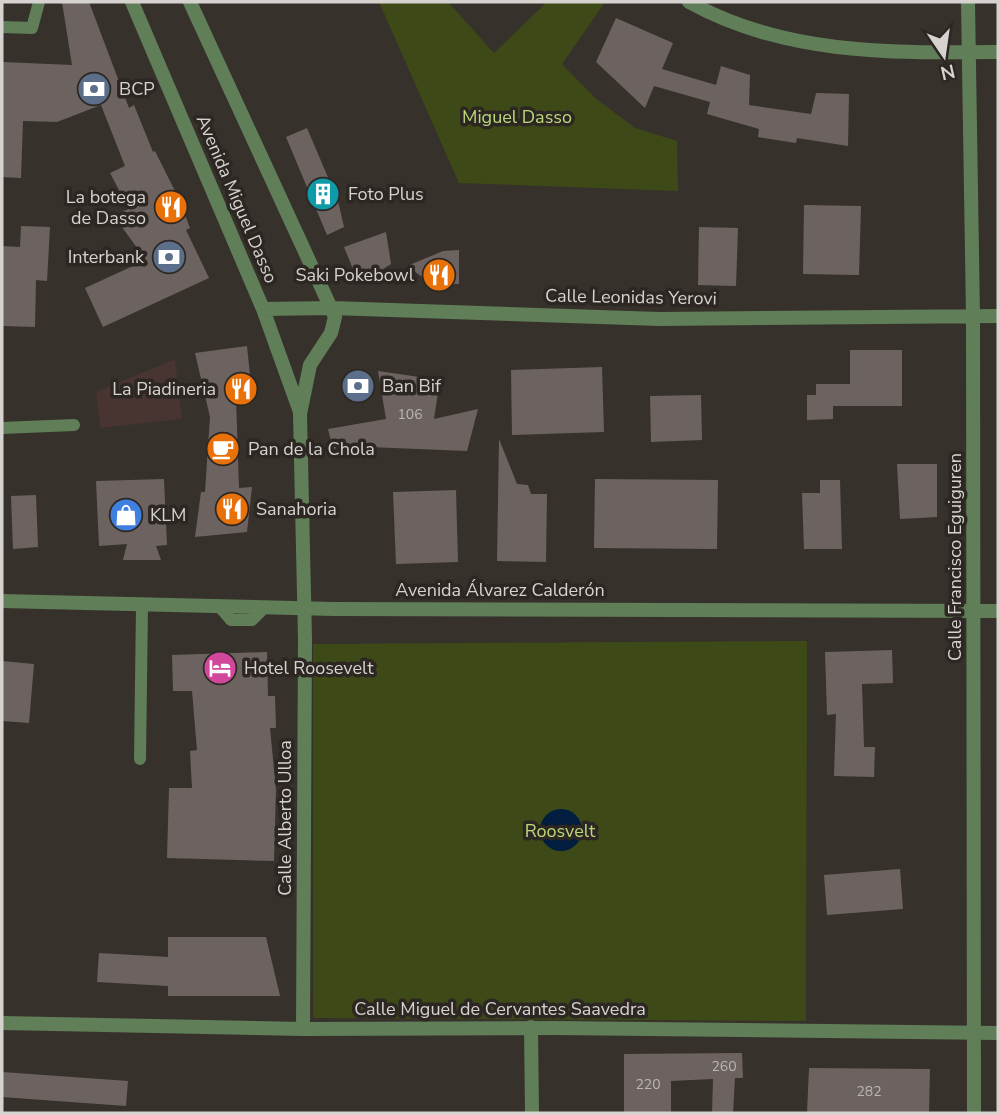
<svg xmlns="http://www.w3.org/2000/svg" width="1000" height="1115" font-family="'Nunito Sans',sans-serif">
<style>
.industrial{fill:#483430}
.green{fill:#3d4a17}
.water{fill:#011d40}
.building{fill:#6c6361}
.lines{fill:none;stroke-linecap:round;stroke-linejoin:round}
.service{stroke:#607e57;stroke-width:12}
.minor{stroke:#607e57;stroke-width:14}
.tertiary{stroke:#607e57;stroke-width:14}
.labels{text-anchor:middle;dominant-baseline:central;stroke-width:7;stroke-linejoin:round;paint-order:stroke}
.number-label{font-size:14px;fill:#bcb6b4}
.poi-label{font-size:18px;fill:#d6d2cf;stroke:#2d2723;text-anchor:start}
.park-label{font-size:18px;fill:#bcd87b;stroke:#2d2723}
.street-label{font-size:18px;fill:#d6d2cf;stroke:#2d2723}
</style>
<rect width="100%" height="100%" fill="#37312c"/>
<path class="industrial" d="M175 359 182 419 100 428 96 392Z"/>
<path class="green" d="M379 2H448L494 53 547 2H605L562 64 595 98 635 128 677 141 678 191 459 183Z
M807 641 806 1021 313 1018V644Z"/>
<path class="water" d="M540 830a21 21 0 1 1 42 0a21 21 0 1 1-42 0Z"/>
<path class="building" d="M62 2H89L129 108 134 105 153 152 155 151 179 199 190 228 186 230 209 278 103 327 85 288 146 260 113 215 129 209 110 173 125 166 101 105 57 122 23 121 21 178 2 177V62L72 65Z
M616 18 673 43 662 69 716 85 721 66 750 75 749 105 811 114 816 93 849 94 848 146 797 138 796 143 758 137 759 129 707 114 710 102 654 86 645 108 596 62Z
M307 128 338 201 344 227 327 235 286 137Z
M804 205 861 206 859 275 803 274Z
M21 226 50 227 47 281 36 280 35 327 2 326V246L20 247Z
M699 227 738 228 736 286 698 285Z
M386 232 391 264 359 284 344 247Z
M459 250V284H432L407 266 443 251Z
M247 346 252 395 236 398 239 488 252 487 247 532 195 537 201 492H205L210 417 195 353Z
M850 350H902V406H833V419L807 420V395H816V384H850Z
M602 367 604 432 512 435 511 370Z
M378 371 440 380 434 419 478 409 467 451 344 446 333 449 328 429 386 419Z
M701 395 702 440 651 442 650 396Z
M499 439 517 484 528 485 531 494H547L546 562 497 561Z
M897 464H937V517L900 519Z
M164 479 167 545 156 546 161 560H123L127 544 99 546 96 481Z
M595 479 718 480 717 549 594 548Z
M820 480H840L842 549H804L802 493H820Z
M456 490 458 562 396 564 393 492Z
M36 495 38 547 13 549 11 496Z
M892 650 893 683 862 684 864 747H875L874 777 834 776 836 714 827 715 825 652Z
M267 652 268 696H275L276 728H270L276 790 274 861 167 858 169 788H192L190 751 197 750 192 691H173L172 655Z
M2 661 34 664 29 723 2 721Z
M900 869 903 909 827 915 824 875Z
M168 937H266L280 996H168V986L97 982 99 953 168 957Z
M742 1053 743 1078H735L733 1113H712L713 1079 671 1081V1113H624V1054Z
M809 1068 930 1069 929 1113H807Z
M2 1072 128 1081 126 1106 2 1097Z"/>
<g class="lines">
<path class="service" d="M2 27 32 28 39 2
M2 428 74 425
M219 606 231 620H252L265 607
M140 759 142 606"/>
<path class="minor" d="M132 2 263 309 300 412
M190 2 335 317 331 333 310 365 300 414 305 639 303 1029
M689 2C784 55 892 53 998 52
M968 2 973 316 974 1113
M263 309 332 308 660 319 998 316
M531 1027 532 1113"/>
<path class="tertiary" d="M2 601 334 609 998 611
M2 1023 303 1029 555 1028 998 1033"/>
</g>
<defs>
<symbol id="bank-disc" viewBox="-11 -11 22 22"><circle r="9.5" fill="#5c6f8a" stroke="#2d2723"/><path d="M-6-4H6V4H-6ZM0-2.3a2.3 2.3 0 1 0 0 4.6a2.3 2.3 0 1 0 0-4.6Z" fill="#fff"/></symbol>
<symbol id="building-disc" viewBox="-11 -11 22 22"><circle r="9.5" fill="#0f9aa8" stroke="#2d2723"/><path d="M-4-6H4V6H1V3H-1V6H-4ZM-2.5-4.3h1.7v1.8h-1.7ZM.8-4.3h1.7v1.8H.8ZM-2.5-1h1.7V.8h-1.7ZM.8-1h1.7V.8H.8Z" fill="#fff"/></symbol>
<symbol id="restaurant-disc" viewBox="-11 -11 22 22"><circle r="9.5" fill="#e8710a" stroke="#2d2723"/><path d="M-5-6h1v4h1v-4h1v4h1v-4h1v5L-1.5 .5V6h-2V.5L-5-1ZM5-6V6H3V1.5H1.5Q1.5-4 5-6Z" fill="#fff"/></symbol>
<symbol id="cafe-disc" viewBox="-11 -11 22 22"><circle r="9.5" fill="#e8710a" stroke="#2d2723"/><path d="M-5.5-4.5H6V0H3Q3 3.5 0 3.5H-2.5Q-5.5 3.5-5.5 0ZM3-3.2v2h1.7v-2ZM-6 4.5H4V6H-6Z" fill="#fff"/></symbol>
<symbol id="shop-disc" viewBox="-11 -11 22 22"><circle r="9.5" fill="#3f7fe0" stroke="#2d2723"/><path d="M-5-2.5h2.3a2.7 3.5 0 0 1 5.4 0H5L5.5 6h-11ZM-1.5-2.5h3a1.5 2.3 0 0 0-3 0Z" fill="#fff"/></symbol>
<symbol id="hotel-disc" viewBox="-11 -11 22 22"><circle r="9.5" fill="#d1479c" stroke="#2d2723"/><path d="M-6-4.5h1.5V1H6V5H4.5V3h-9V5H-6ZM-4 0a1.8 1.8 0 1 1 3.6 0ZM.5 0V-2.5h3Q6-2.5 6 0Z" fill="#fff"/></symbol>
</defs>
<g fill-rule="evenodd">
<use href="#bank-disc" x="75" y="70" width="38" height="38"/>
<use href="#building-disc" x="304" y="175" width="38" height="38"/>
<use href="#restaurant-disc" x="152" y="188" width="38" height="38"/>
<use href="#bank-disc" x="150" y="238" width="38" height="38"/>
<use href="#restaurant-disc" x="420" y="256" width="38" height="38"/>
<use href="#bank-disc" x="339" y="367" width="38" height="38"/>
<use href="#restaurant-disc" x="222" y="370" width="38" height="38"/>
<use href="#cafe-disc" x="204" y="430" width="38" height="38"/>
<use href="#restaurant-disc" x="213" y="490" width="38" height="38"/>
<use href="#shop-disc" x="107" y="496" width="38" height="38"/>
<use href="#hotel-disc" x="201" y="649" width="38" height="38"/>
</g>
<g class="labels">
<g class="number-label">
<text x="410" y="414">106</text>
<text x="724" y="1066">260</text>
<text x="648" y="1084">220</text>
<text x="869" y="1091">282</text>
</g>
<g class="poi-label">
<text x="119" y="89">BCP</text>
<text x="348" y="194">Foto Plus</text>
<text x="146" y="197" text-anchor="end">La botega<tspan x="146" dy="21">de Dasso</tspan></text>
<text x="144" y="257" text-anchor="end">Interbank</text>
<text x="414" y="275" text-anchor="end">Saki Pokebowl</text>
<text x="382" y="386">Ban Bif</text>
<text x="216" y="389" text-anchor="end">La Piadineria</text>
<text x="248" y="449">Pan de la Chola</text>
<text x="256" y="509">Sanahoria</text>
<text x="150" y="515">KLM</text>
<text x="244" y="668">Hotel Roosevelt</text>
</g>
<g class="park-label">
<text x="517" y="117">Miguel Dasso</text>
<text x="560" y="831">Roosvelt</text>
</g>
<g class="street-label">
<text transform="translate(237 199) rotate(67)">Avenida Miguel Dasso</text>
<text transform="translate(631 297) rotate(1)">Calle Leonidas Yerovi</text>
<text transform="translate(955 557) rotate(-90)">Calle Francisco Eguiguren</text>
<text x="500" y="590">Avenida Álvarez Calderón</text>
<text transform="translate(285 818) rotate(-90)">Calle Alberto Ulloa</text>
<text x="500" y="1009">Calle Miguel de Cervantes Saavedra</text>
</g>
</g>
<rect width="1000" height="1115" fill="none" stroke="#d6d2cf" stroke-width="7"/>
<g transform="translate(944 56) rotate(167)" stroke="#2d2723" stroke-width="5" paint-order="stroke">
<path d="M0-5L12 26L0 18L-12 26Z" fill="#d6d2cf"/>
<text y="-10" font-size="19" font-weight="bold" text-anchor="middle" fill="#d6d2cf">N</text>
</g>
</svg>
